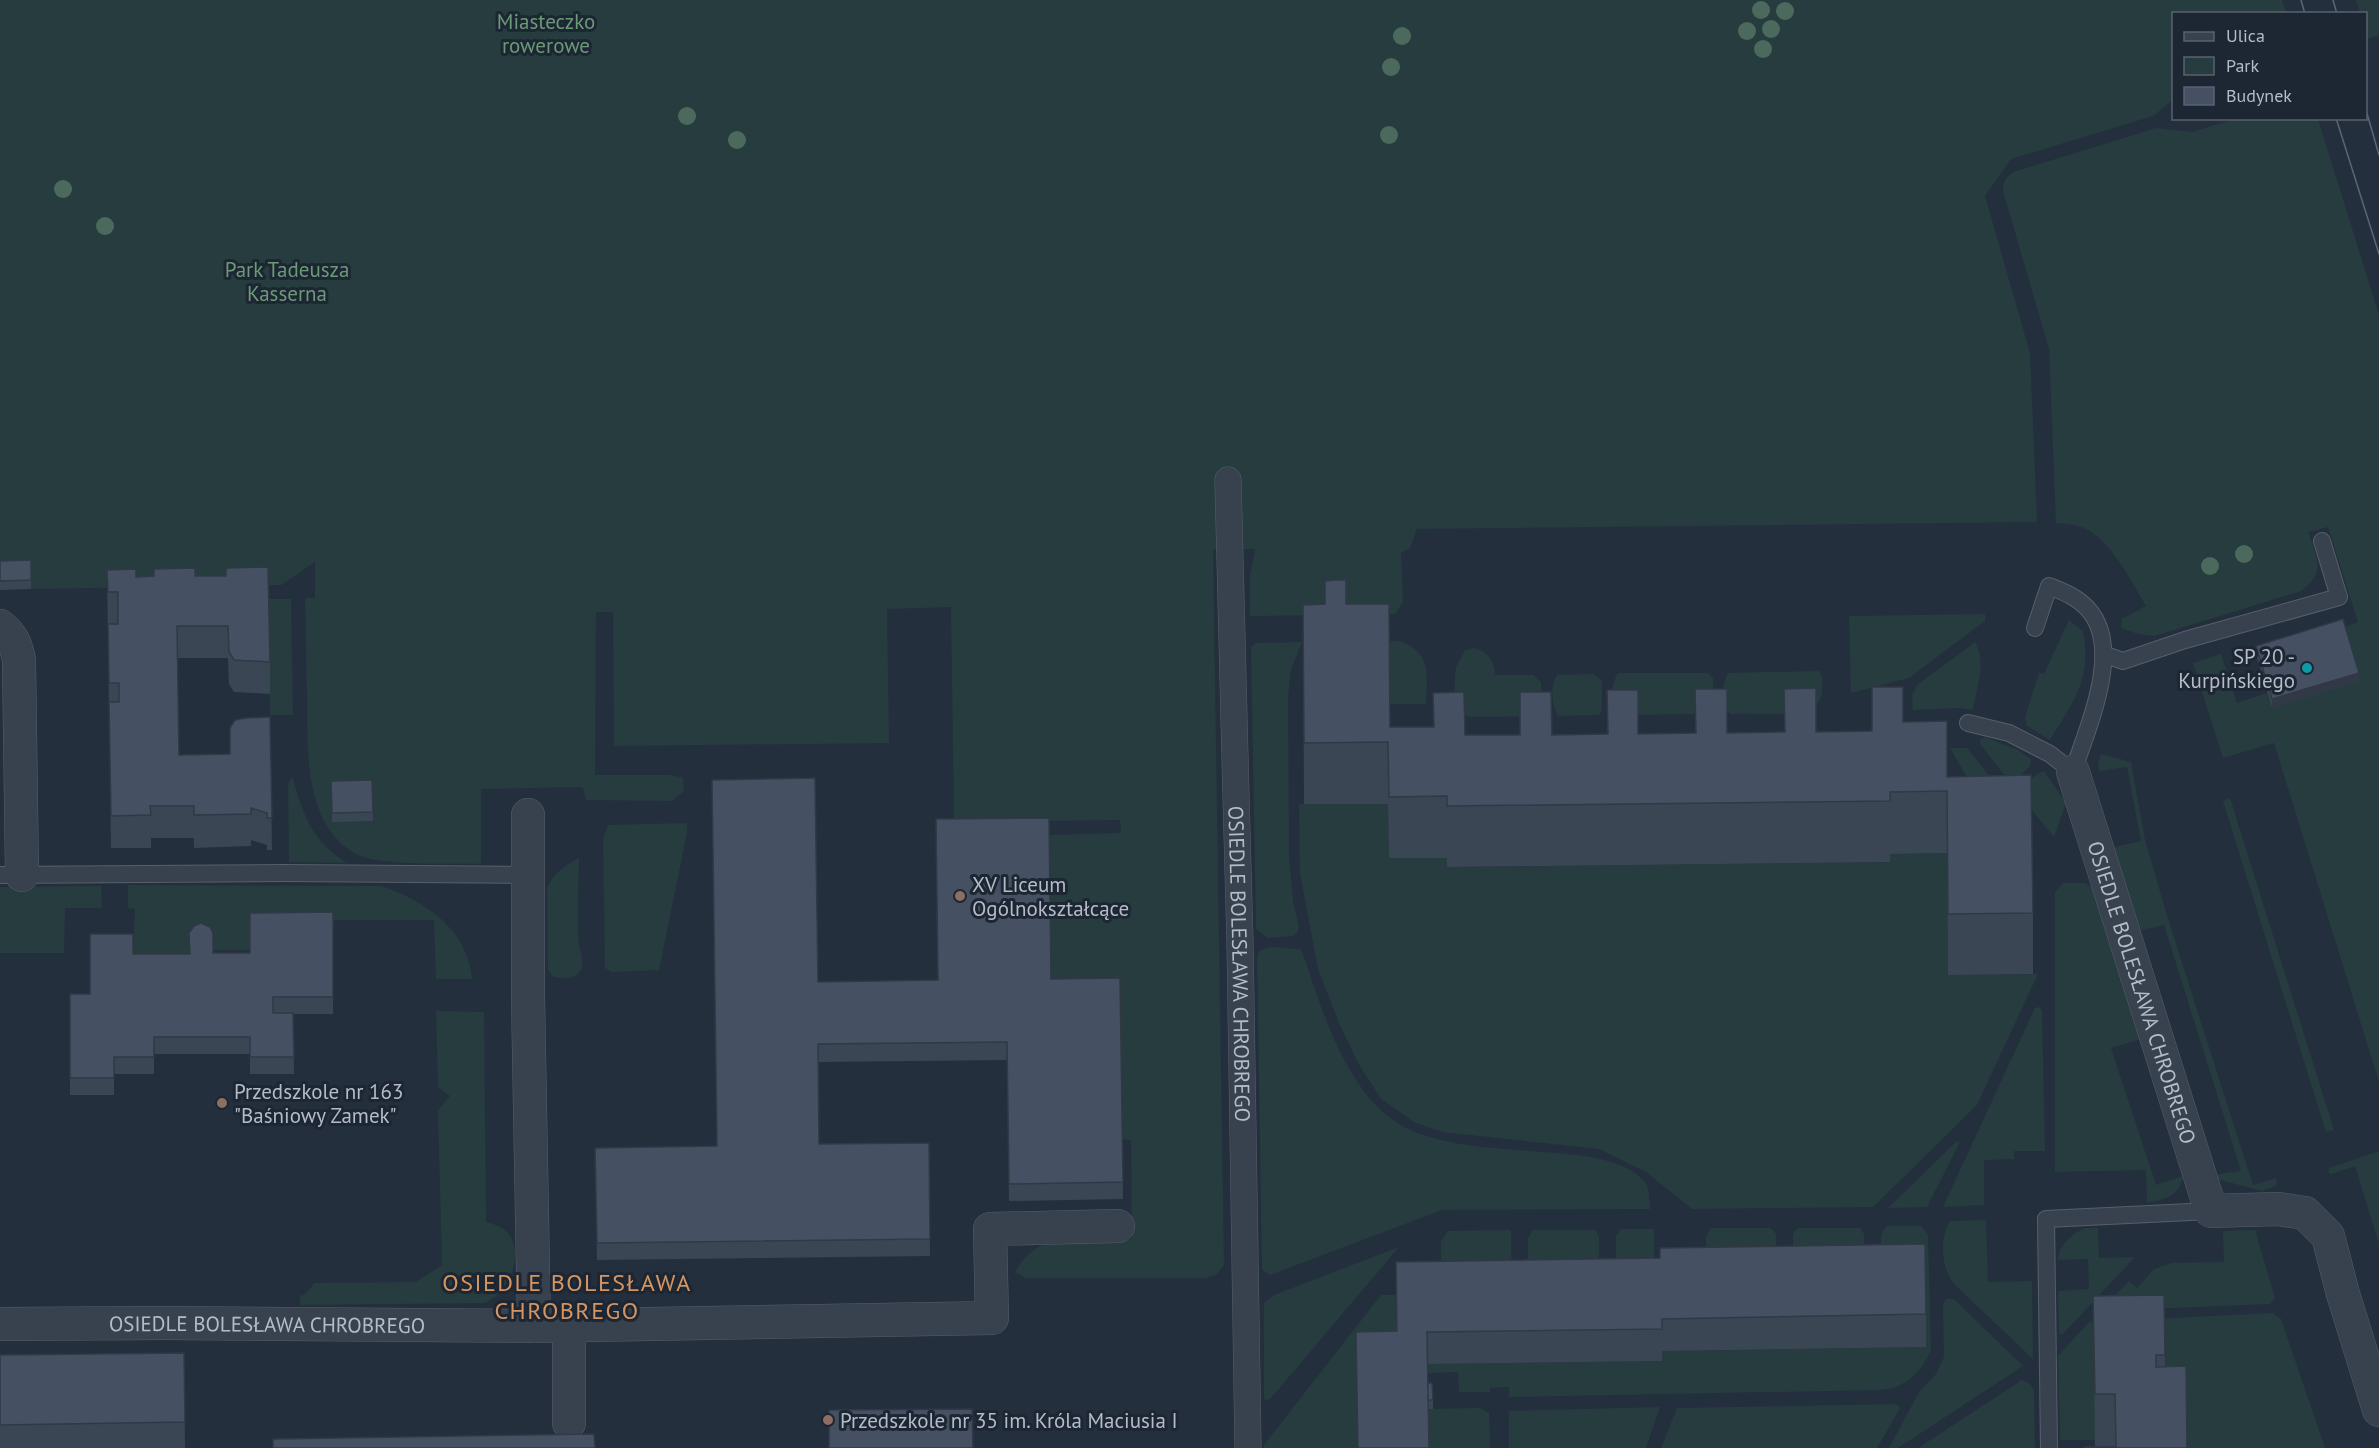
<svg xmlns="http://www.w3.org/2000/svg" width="2379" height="1448" font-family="'PT Sans',sans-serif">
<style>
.green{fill:#263c3f}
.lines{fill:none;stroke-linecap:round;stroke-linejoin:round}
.service-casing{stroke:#565f6c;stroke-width:18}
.pedestrian-casing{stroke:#565f6c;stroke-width:27}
.minor-casing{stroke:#565f6c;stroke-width:34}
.service{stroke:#38414e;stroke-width:16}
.pedestrian{stroke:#38414e;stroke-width:26}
.minor{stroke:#38414e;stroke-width:33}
.tram{stroke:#5a6575;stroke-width:1.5}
.tree{fill:#4b6a5d}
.wall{fill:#3b4654}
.shaded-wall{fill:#303945}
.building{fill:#455162;stroke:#303945;stroke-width:1.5}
.culture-dot{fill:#0f9aa8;stroke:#1d2633;stroke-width:2}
.education-dot{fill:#8d6e63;stroke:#1d2633;stroke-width:2}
.labels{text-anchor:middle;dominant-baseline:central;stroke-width:6;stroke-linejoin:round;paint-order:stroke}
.park-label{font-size:21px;fill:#6b9a76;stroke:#1d2633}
.poi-label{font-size:21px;fill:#b4bcc9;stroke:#1d2633;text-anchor:start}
.street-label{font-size:21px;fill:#b4bcc9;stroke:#1d2633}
.quarter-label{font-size:24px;letter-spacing:1.5px;fill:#d59563;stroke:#1d2633}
</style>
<rect width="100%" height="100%" fill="#242f3e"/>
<path class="green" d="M0 0H2282L2286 13 2174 14 2173 100 2153 116 2011 159 1985 196 2030 353 2037 522 1417 529 1410 548 1401 553 1403 602 1395 614 1250 616V576L1255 549H1213L1224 1265 1217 1274 1206 1278H1026L1015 1272C1041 1225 1088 1243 1132 1239L1131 1140 1122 1139 1051 996 1049 835 1121 833 1120 820 954 822 951 607 887 609 889 743 614 746 613 612H596L595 775H670L683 778 684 791 672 801 586 800 583 787 481 789V864C453 863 377 867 354 853 302 822 308 746 307 694 306 662 306 630 305 598H315V562L281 585 31 589V569H0Z
M2356 0H2379V35L2367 39 2366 14 2360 13Z
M2235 119H2318L2379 315V1082L2274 743 2223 758 2193 663 2221 654 2237 703 2267 693 2272 708 2343 628 2358 622 2328 527 2308 532C2317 558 2327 572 2301 591L2155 636 2138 634 2121 628 2122 619 2146 606C2131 581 2111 540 2084 528 2076 524 2064 524 2056 523L2049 349 2003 191C2003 182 2006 177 2013 172L2156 128 2192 132Z
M268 599H291L293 715H270Z
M1985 614V621L1909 678 1851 693 1849 616Z
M2069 620 2083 631C2092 680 2074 700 2050 740L2027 726 2025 717 2039 673 2044 674Z
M1399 641C1432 652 1427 675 1426 704H1389L1346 642Z
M1302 642 1291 669 1288 696 1289 857 1293 901 1299 927 1297 933 1293 936 1268 938 1256 929 1251 647 1256 643Z
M1975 642C1987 662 1976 689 1973 710L1957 708 1913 710 1912 695 1917 685Z
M1474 648C1488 652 1494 660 1495 675H1533L1541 682 1542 710 1538 716 1470 717 1459 711 1454 702 1455 676 1456 667 1465 650Z
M1819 671C1823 676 1823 682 1822 689 1822 694 1820 702 1815 706 1797 718 1751 713 1730 714 1722 704 1721 683 1728 673Z
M1618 673H1708L1713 678 1714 708 1709 714 1617 715C1610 705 1611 684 1618 673Z
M1594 674 1602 681V710L1599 715 1558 716C1551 706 1550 685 1557 675Z
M1985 737 2018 750 2031 759 2030 766 2015 781H2009L1980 744V740Z
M1950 748H1967L1997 785 1977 795Z
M2101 754 2131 762 2145 840 2169 922 2253 1185 2277 1178 2276 1186 2262 1191 2213 1178 2212 1175 2241 1171 2164 925 2134 932 2110 848 2141 841 2127 767 2099 771 2098 763Z
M2044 771 2066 803 2054 837 2020 796C2022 786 2034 774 2044 771Z
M292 777C305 817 310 839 347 863L289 862 288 784Z
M2230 798 2334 1130 2326 1132 2223 801Z
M1299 804H1388L1389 858H1447L1448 867 1889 862 1890 854 1947 853 1948 975 2038 974 1977 1105 1873 1207 1692 1209 1646 1172 1599 1149 1442 1132 1414 1122 1381 1099 1358 1063 1339 1023 1318 969 1300 873Z
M687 823V833L659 970 612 972 605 968 603 839 608 825Z
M579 858C579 887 576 917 579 945 581 953 585 965 579 973 572 980 561 979 552 976L548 969 547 888C554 873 564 866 579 858Z
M2063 883H2085L2095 889 2141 1039 2111 1048 2156 1185 2183 1176C2181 1194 2163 1202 2147 1202L2146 1170 2055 1172V892Z
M128 885 381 886C424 900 468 929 472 979H436L434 920H334L333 929 250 930V950H213L190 960H133L135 909 128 908Z
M101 886 102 908H65L64 953H0V887Z
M1269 947 1300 949 1303 954C1321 1007 1343 1081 1389 1117 1454 1169 1605 1133 1645 1182 1650 1189 1649 1200 1650 1209L1442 1210 1270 1275 1262 1270 1257 957 1259 951Z
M2039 1007 2042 1010 2045 1151H2014V1159L1984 1160V1205L1943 1207 2035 1008Z
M436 1011 484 1012 486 1222C493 1224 501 1226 507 1232 526 1253 509 1293 485 1303L300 1305V1294L303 1296 315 1283 416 1282 442 1265 438 1110 450 1096 438 1087Z
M1957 1141 1960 1142 1927 1207 1888 1208Z
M2379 1151V1244L2355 1166 2331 1174 2328 1172 2329 1168Z
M1986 1220 1988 1282 2032 1281 2033 1359 1954 1284C1941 1266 1939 1240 1950 1221Z
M1886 1226H1921L1928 1235 1931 1351 1921 1368 1909 1380 1894 1388 1879 1390 1509 1397V1387L1490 1388V1392H1459L1458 1372 1427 1373V1364L1662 1361V1351L1926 1347 1925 1277H1881V1235Z
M1711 1228H1771L1776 1234V1274L1706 1280V1236Z
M1798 1228H1860L1864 1234V1277L1793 1278V1234Z
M2085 1228H2098L2099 1258 2135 1257 2063 1334H2059L2058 1291 2089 1289 2088 1259 2057 1260C2061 1243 2070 1235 2085 1228Z
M1621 1229H1654V1290L1616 1286V1236Z
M1511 1230 1512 1292 1441 1294V1241L1448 1231Z
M1533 1230H1595L1599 1237V1291L1528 1292V1238Z
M2255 1230 2275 1298 2270 1304 2100 1311 2129 1281 2137 1288 2154 1269 2171 1263 2224 1262 2223 1231Z
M1399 1247 1271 1398 1266 1401 1264 1397V1303L1274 1295Z
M1381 1295H1396L1397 1363 1356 1364 1357 1448H1264V1445Z
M1946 1299H1954L2023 1366 1898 1448H1889L1919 1392 1936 1374 1944 1357 1943 1305Z
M2273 1313 2281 1319 2325 1448H2186L2095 1440H2060L2058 1356 2089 1322Z
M2022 1380 2030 1384 2034 1391 2035 1448H1918Z
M1897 1404 1900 1408 1877 1448H1661L1677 1408Z
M1660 1407 1646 1448H1509V1411Z
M1480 1408 1489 1413 1490 1448H1428L1427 1409Z"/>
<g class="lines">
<defs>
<path id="service" d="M2103 654 2123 661 2185 640 2339 597 2322 541
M1968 723 2009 733 2050 754 2073 772C2087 728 2124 649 2088 609 2077 597 2064 592 2049 586L2035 628
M0 875 284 873 528 875
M2049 1448 2046 1219 2211 1211"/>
<g id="pedestrian">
<path id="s1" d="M1228 480C1231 634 1236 788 1240 942 1244 1111 1244 1279 1248 1448"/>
</g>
<g id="minor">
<path d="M0 626C12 635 16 645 19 660L22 875"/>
<path id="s2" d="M2073 772 2211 1211 2278 1209 2305 1213 2328 1236 2343 1294 2379 1410"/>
<path d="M528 815V997L534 1326"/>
<path id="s3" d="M0 1324 165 1323 534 1326 992 1318 990 1229 1118 1226"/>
<path d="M569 1326V1423"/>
</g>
</defs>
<use href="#service" class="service-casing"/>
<use href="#pedestrian" class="pedestrian-casing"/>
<use href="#minor" class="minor-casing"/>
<use href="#service" class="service"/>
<use href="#pedestrian" class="pedestrian"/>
<use href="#minor" class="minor"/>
<path class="tram" d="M2301 0 2305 14
M2333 0 2337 14
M2366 110 2379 155
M2336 118 2379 254"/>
</g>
<g class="tree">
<circle cx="1761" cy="10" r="9"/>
<circle cx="1785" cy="11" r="9"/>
<circle cx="1771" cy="29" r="9"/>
<circle cx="1747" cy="31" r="9"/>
<circle cx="1402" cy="36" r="9"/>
<circle cx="1763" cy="49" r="9"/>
<circle cx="1391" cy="67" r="9"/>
<circle cx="687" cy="116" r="9"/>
<circle cx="1389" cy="135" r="9"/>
<circle cx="737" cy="140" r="9"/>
<circle cx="63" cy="189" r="9"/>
<circle cx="105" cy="226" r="9"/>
<circle cx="2244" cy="554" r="9"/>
<circle cx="2210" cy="566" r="9"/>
</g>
<path class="wall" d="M31 560V589L0 590V561Z
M107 570 136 577 195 576 270 662V694L234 692 229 684 228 658H177L179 755 230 754 270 717 272 850H267V845L251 840V846L194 848V838H151V848H111Z
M1346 604 1390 727H1433V693L1465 735 1872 731 1903 722 1947 777 2033 913V974L1948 975 1947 853 1890 854V862L1447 867V858H1389L1388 804H1304L1303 605Z
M2256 646 2359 681 2272 708 2256 654Z
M372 780 373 821 332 822 331 781Z
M333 912V1014H293L294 1074H250V1054H154V1074H114V1095H70V994H90L133 954 250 953Z
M1120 978 1123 1199 1009 1201 1007 1060 818 1062 819 1144 929 1143 930 1256 597 1260 595 1148 716 1146 818 982Z
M1396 1262 1926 1314V1347L1662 1351V1361L1427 1364 1428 1383 1433 1400V1409H1428L1429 1448H1357L1356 1332 1396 1331Z
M2164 1295 2165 1367 2187 1448 2095 1447 2093 1296Z
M184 1353 185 1448H0V1355Z"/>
<path class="shaded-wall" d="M2359 673V681L2272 708V699Z"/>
<path class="building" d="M31 560V580L0 581V561Z
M268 567 270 662 234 660 229 652 228 626H177L179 755 230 754V728L235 720 246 718 270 717 272 818H267V813L251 808V814L194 815V806H150L151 815 111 816 109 702H119V683H109L108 624H118V592H108L107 570 136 569V577L154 576V569L195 568V576H226V568Z
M1335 580H1346V604H1389L1390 727H1434L1433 693 1464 692 1465 735H1520V692H1551L1552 735 1608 734 1607 690H1638V734L1696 733 1695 689H1727V733L1785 732 1784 689 1816 688V732L1872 731V687H1903V722L1947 721V777L2031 775 2033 913 1948 914 1947 791 1890 792V801L1447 806V796L1389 797 1388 742 1304 743 1303 605 1325 604V581Z
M2343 619 2359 673 2272 699 2256 646Z
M815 778 818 982 938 980 936 819 1049 818 1051 979 1120 978 1123 1182 1009 1184 1007 1042 818 1044 819 1144 929 1143 930 1239 597 1243 595 1148 717 1146 712 780Z
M372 780 373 812 332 813 331 781Z
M333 912V997H273V1013H293L294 1057H250V1037H154V1057H114V1078H70V994H90V934H133V954H190L189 933 194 926 201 923 210 927 213 933V953H250V913Z
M1925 1244 1926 1314 1662 1319V1329L1427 1332 1429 1448H1358L1356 1332 1397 1331 1396 1262 1660 1258V1248Z
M2164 1295 2165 1355H2156V1367L2186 1366 2187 1448H2116L2115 1394H2095L2093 1296Z
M184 1353 185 1422 0 1425V1355Z
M1428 1383H1432L1433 1400H1428Z
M972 1409 973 1448H829V1410Z
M594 1434 595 1448H273V1439Z
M2084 1447H2115V1448H2084Z"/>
<circle class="culture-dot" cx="2307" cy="668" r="6"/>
<g class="education-dot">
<circle cx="960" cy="896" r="6"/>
<circle cx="222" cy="1103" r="6"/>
<circle cx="828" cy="1420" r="6"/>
</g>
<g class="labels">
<g class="park-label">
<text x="546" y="21">Miasteczko<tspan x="546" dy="24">rowerowe</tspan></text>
<text x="287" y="269">Park Tadeusza<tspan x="287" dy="24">Kasserna</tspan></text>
</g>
<g class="poi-label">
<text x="2295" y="656" text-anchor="end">SP 20 -<tspan x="2295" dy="24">Kurpińskiego</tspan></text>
<text x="972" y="884">XV Liceum<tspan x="972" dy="24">Ogólnokształcące</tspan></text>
<text x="234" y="1091">Przedszkole nr 163<tspan x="234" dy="24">"Baśniowy Zamek"</tspan></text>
<text x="840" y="1420">Przedszkole nr 35 im. Króla Maciusia I</text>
</g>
<g class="street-label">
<text stroke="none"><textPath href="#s1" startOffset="484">OSIEDLE BOLESŁAWA CHROBREGO</textPath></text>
<text stroke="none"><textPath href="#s2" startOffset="231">OSIEDLE BOLESŁAWA CHROBREGO</textPath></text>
<text stroke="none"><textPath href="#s3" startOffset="267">OSIEDLE BOLESŁAWA CHROBREGO</textPath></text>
</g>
<g class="quarter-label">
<text x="567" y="1282">OSIEDLE BOLESŁAWA<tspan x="567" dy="28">CHROBREGO</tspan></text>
</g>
</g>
<rect x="2172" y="12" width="195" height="108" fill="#1d2633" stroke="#59626f" stroke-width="1.5"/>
<rect x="2184" y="32" width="30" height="9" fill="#38414e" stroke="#59626f" stroke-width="1.5"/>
<text x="2226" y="42" font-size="18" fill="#b4bcc9">Ulica</text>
<rect x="2184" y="57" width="30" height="18" fill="#263c3f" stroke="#59626f" stroke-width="1.5"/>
<text x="2226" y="72" font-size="18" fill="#b4bcc9">Park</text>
<rect x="2184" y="87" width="30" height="18" fill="#455162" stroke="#59626f" stroke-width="1.5"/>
<text x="2226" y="102" font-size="18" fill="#b4bcc9">Budynek</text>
</svg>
